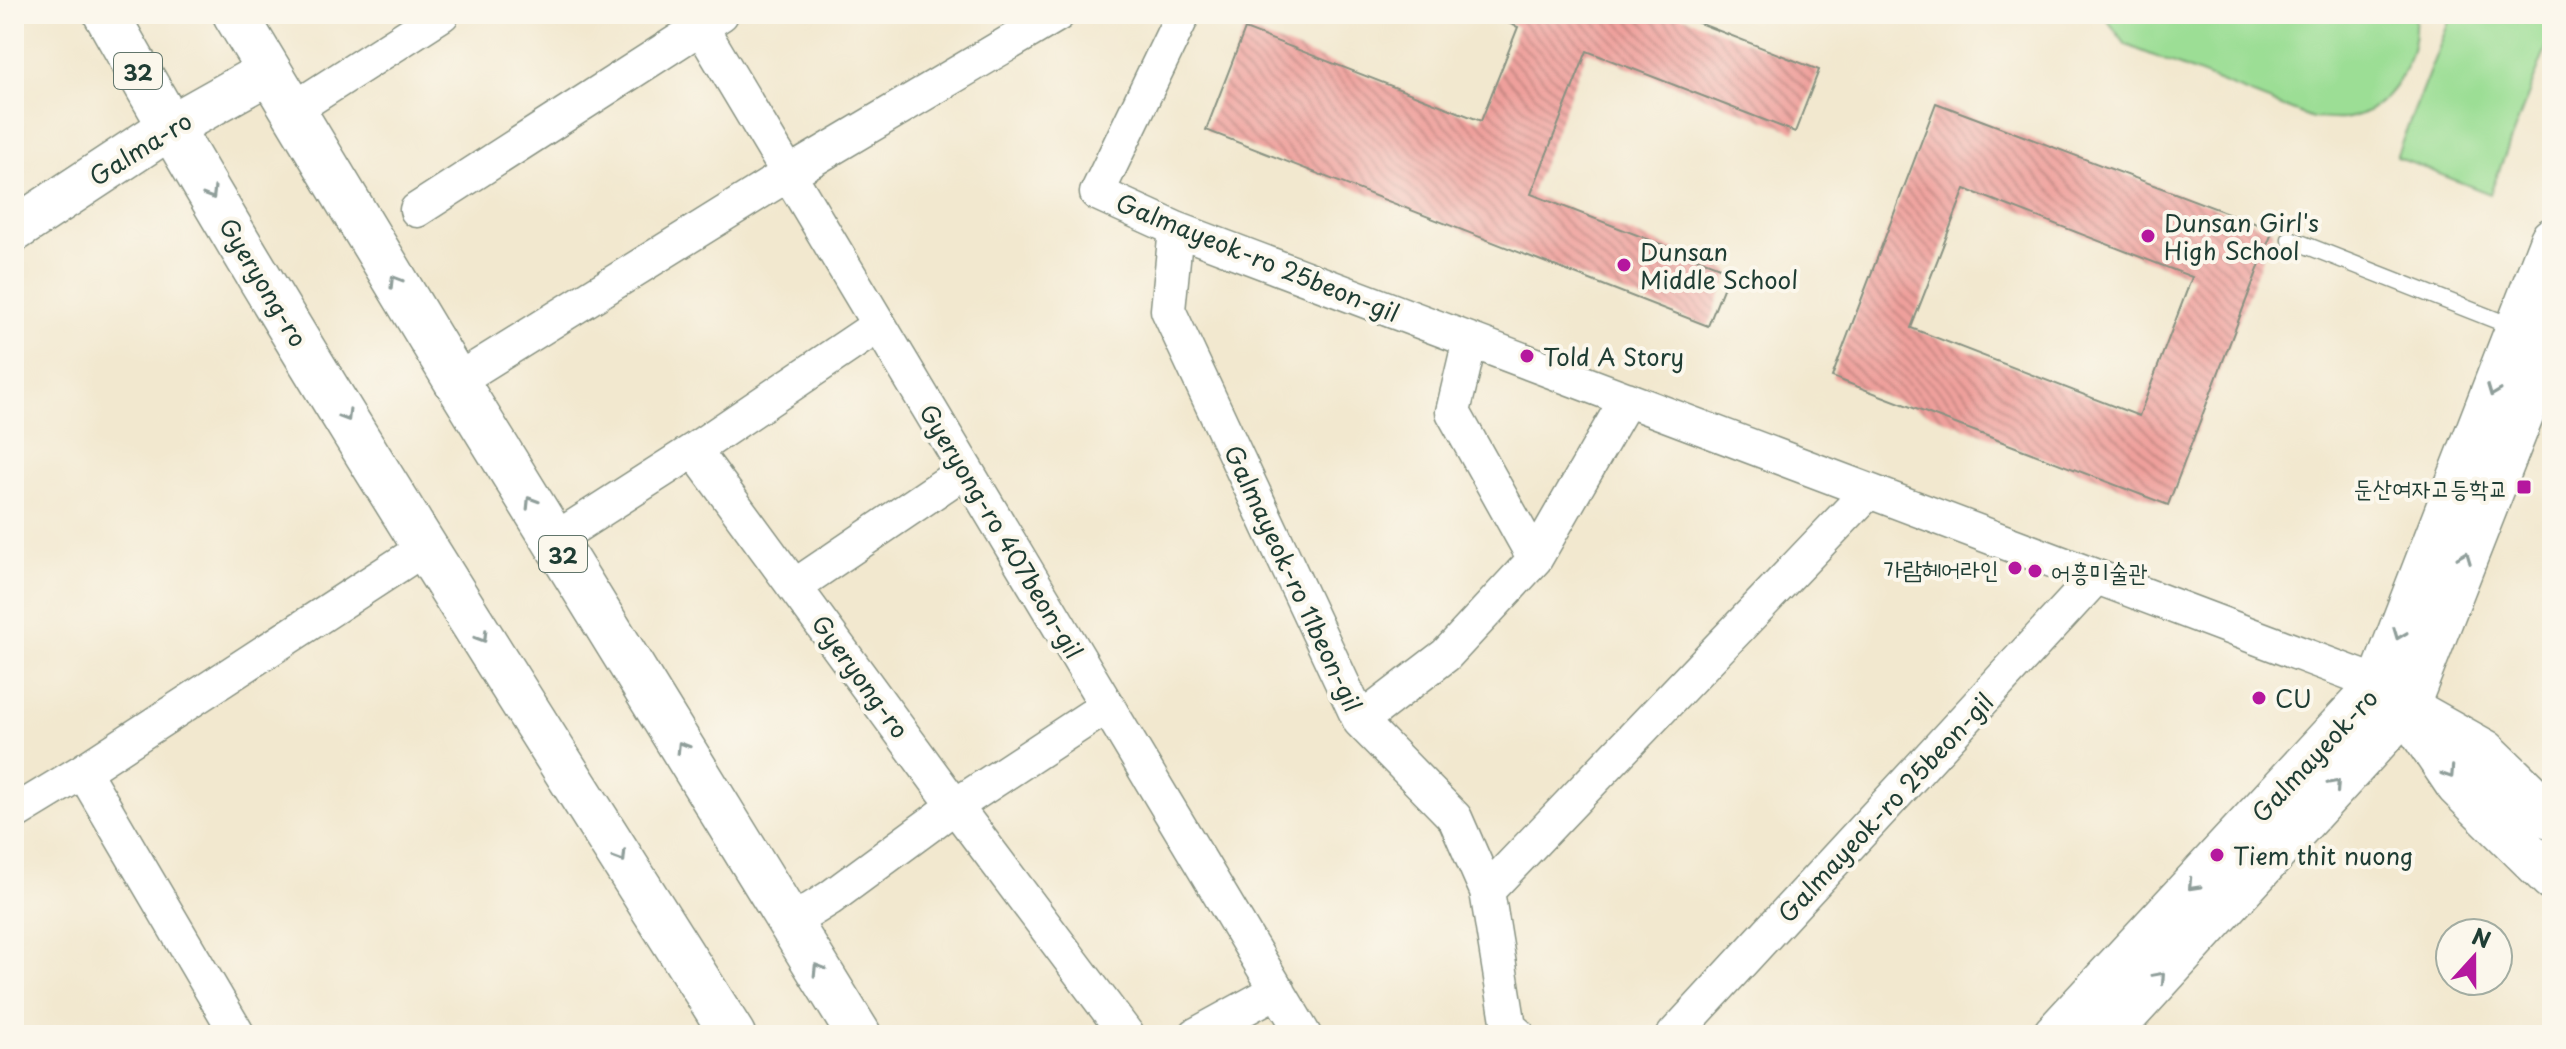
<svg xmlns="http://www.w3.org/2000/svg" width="2566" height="1049" font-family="'Playpen Sans','Poor Story',sans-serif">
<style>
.garden{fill:#9cde95;stroke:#5e8e64;stroke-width:2}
.building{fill:url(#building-back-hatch);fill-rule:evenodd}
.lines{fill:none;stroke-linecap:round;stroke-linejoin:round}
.lane-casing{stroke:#889282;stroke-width:19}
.street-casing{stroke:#889282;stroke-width:37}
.secondary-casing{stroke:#889282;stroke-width:47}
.primary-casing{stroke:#889282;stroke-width:47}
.lane{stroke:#fff;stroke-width:16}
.street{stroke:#fff;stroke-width:34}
.secondary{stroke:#fff;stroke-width:44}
.primary{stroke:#fff;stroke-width:44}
.oneway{stroke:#8f9e9a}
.poi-dot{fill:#b5179e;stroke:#fbf7ec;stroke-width:3}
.labels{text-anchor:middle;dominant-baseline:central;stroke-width:8;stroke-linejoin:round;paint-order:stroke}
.shield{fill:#fbf7ec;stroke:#61756b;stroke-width:2}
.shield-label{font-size:22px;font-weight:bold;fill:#1f3d34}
.street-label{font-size:24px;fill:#1f3d34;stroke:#fbf7ec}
.poi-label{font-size:24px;fill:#1f3d34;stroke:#fbf7ec;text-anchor:start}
</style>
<defs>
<pattern id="building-back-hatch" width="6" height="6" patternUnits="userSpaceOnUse" patternTransform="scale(2)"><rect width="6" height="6" fill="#efa09c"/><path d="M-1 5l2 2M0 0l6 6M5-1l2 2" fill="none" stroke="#c18480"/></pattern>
</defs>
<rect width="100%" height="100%" fill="#fbf7ec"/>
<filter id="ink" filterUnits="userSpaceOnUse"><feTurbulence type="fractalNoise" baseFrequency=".0125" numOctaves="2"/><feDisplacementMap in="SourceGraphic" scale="16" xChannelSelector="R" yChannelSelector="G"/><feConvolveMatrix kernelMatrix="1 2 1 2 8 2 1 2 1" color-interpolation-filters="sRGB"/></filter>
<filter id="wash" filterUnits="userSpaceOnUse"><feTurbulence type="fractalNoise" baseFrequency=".006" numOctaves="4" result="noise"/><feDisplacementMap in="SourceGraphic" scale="32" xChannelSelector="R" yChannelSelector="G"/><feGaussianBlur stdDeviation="1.8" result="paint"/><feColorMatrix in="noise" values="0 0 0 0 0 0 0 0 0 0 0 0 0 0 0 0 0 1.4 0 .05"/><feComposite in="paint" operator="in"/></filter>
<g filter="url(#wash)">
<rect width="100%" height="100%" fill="#f2e8cf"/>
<path class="garden" d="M2103 14H2415C2419 59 2392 111 2344 119 2334 120 2322 118 2312 118L2126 45Z
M2452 14H2552V33L2490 194 2396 157Z"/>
<g id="blocks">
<path class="building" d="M1486 14H1676L1819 70 1795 132 1587 51 1531 194 1730 271 1708 326 1206 130 1245 29 1481 121 1518 27Z
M1936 103 2273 230 2168 505 1832 377ZM1965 189 2192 277 2139 416 1911 328Z"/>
</g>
</g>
<g filter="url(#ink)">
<use href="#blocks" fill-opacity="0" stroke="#889282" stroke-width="2"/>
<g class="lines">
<defs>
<path id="lane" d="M2290 239 2516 328"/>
<path id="street" d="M693 14 1304 1035
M1183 14 1097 193 1176 229 2380 684
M291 111 442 14
M417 210 721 14
M1176 229 1168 310 1360 721 1455 818 1487 891 1509 1027 1518 1035
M1470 340 1453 412 1535 559
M456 381 788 174 1058 14
M694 450 955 806 1127 1035
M554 540 694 450 879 325
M795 586 966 470
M1360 721 1446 655 1535 559 1627 399
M83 771 238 1035
M14 813 83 771 426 547
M1487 891 1869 491
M790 923 830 898 955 806 1107 706
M1196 1035 1278 990
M1674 1035 2095 578"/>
<path id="secondary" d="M14 230 170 127 268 72
M2406 708 2458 785 2552 878
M2412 711 2485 752 2552 817
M2055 1035 2380 684 2552 240
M2107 1035 2406 708 2552 337"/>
<path id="primary" d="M106 14C302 362 520 697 733 1035
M235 14 456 381 859 1035"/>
</defs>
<use href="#lane" class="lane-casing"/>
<use href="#street" class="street-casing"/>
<use href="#secondary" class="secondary-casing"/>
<use href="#primary" class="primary-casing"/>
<use href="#lane" class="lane"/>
<use href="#street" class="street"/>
<use href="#secondary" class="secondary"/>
<use href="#primary" class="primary"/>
</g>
<defs><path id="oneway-chevron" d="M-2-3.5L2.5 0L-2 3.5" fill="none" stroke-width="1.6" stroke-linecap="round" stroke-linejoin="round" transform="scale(2)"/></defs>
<g class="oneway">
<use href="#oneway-chevron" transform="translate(211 194) rotate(59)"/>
<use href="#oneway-chevron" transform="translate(395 281) rotate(-121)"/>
<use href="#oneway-chevron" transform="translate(2493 391) rotate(111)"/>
<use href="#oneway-chevron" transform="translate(346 416) rotate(59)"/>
<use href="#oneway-chevron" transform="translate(531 502) rotate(-122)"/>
<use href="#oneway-chevron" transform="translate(2465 557) rotate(-69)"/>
<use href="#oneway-chevron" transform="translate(2399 634) rotate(111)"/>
<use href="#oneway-chevron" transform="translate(482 637) rotate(58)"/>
<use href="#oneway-chevron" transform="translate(682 747) rotate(-122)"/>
<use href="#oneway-chevron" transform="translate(2449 773) rotate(57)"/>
<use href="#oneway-chevron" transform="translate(2335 785) rotate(-48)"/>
<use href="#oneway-chevron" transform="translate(621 857) rotate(58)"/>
<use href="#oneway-chevron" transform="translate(2193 885) rotate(133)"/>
<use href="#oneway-chevron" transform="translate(818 969) rotate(-122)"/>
<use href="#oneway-chevron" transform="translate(2160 977) rotate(-48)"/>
</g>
</g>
<g class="poi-dot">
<circle cx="2148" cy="236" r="8"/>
<circle cx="1624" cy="265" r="8"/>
<circle cx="1527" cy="356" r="8"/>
<rect x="2516" y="479" width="16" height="16" rx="4"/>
<circle cx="2015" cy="568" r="8"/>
<circle cx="2035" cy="571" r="8"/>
<circle cx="2259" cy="698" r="8"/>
<circle cx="2217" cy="855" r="8"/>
</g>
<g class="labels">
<g class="shield">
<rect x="114" y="53" width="48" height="36" rx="6"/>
<rect x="539" y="536" width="48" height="36" rx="6"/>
</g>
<g class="shield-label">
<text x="138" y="71">32</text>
<text x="563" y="554">32</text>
</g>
<g class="street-label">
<text transform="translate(140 148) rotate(-32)">Galma-ro</text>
<text transform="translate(1258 257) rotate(22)">Galmayeok-ro 25beon-gil</text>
<text transform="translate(264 282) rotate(59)">Gyeryong-ro</text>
<text transform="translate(1002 531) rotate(59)">Gyeryong-ro 407beon-gil</text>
<text transform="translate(1294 578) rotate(65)">Galmayeok-ro 11beon-gil</text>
<text transform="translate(861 676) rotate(54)">Gyeryong-ro</text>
<text transform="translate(2314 755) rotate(-47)">Galmayeok-ro</text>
<text transform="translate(1885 807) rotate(-47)">Galmayeok-ro 25beon-gil</text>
</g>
<g class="poi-label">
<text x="2164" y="222">Dunsan Girl's<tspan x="2164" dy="28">High School</tspan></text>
<text x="1640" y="251">Dunsan<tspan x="1640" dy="28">Middle School</tspan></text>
<text x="1543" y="356">Told A Story</text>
<text x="2508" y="487" text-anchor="end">둔산여자고등학교</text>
<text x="1999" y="568" text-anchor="end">가람헤어라인</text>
<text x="2051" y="571">어흥미술관</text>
<text x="2275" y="698">CU</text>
<text x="2233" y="855">Tiem thit nuong</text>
</g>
</g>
<rect width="2566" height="1049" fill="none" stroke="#fbf7ec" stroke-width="48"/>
<g transform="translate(2474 957) rotate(21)"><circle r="38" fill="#fbf7ec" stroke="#a3ada2" stroke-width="2"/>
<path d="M0-6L14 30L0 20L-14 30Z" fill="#b5179e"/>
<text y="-12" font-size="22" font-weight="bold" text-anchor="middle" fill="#1f3d34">N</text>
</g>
</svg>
